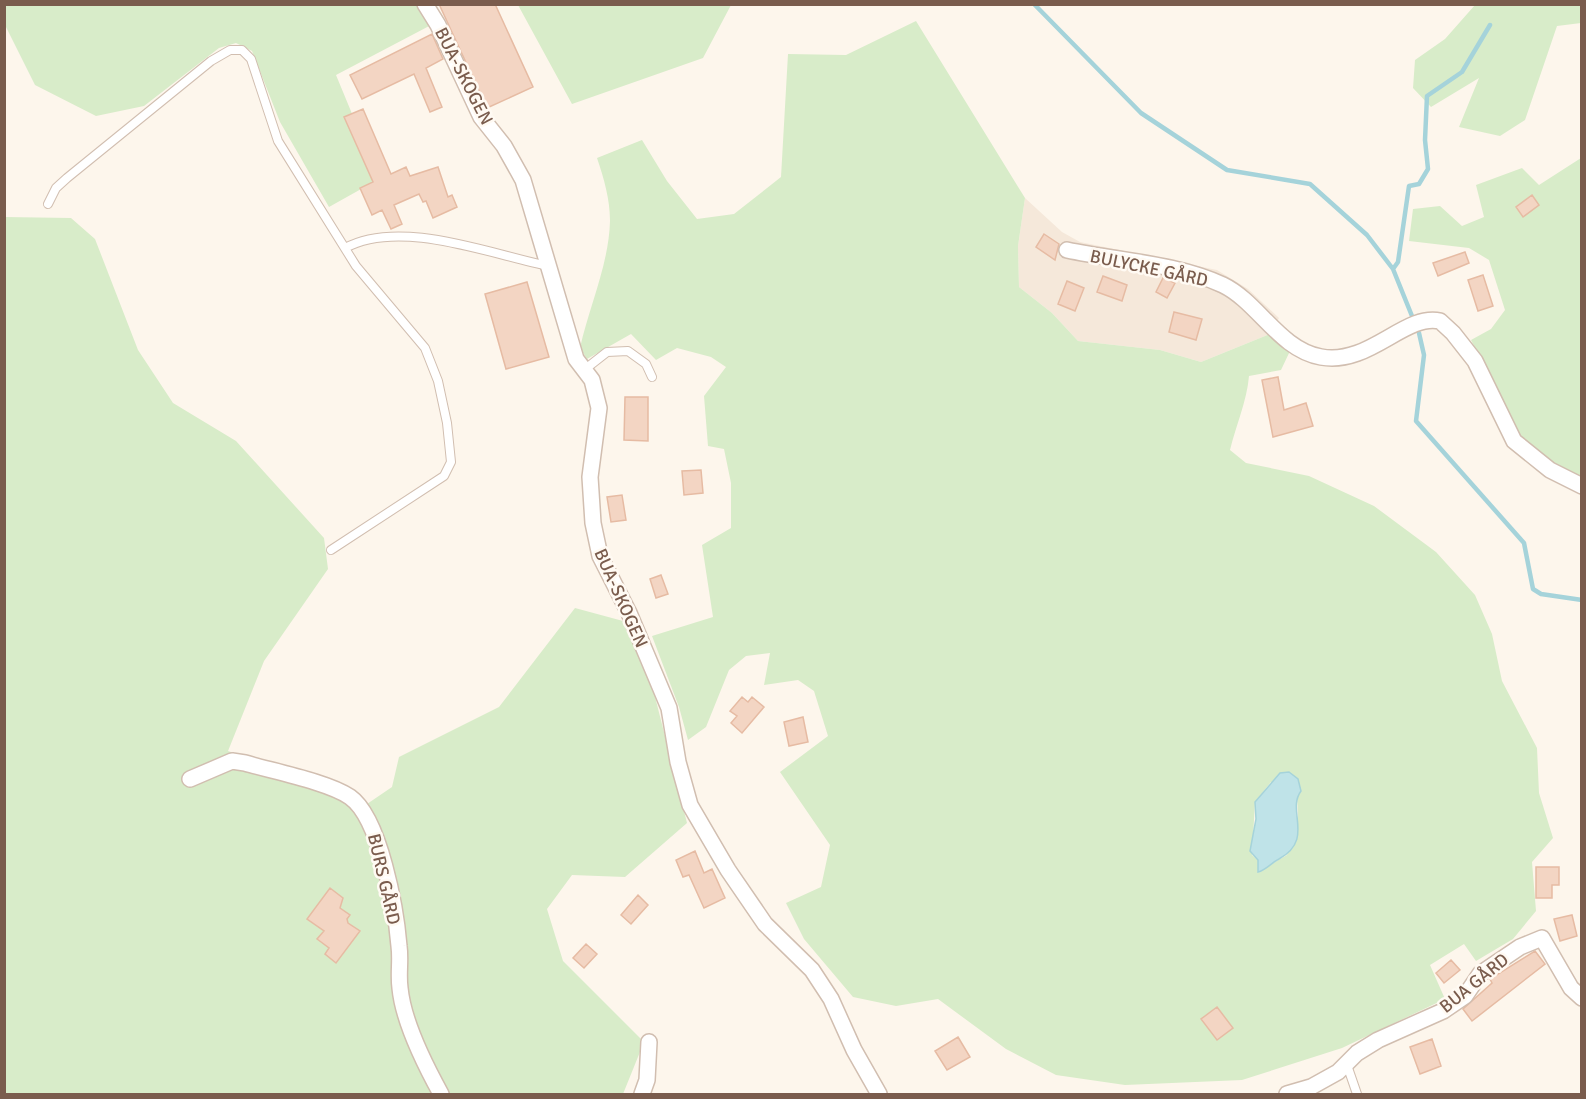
<svg xmlns="http://www.w3.org/2000/svg" width="1586" height="1099" font-family="Signika,sans-serif">
<style>
.residential{fill:#f5e8da}
.green{fill:#d8ecc9;fill-rule:evenodd}
.water{fill:#bfe3e8;stroke:#a5d3da;stroke-width:1.5}
.lines{fill:none;stroke-linecap:round;stroke-linejoin:round}
.stream{stroke:#a5d3da;stroke-width:4.5}
.building{fill:#f3d5c3;stroke:#e6bba3;stroke-width:1.5}
.lane-casing{stroke:#d1beb0;stroke-width:10}
.street-casing{stroke:#d1beb0;stroke-width:18}
.lane{stroke:#fff;stroke-width:8}
.street{stroke:#fff;stroke-width:15}
.labels{text-anchor:middle;dominant-baseline:central;stroke-width:5;stroke-linejoin:round;paint-order:stroke}
.street-label{font-size:18px;fill:#7a5c4d;stroke:#fffaf3}
</style>
<rect width="100%" height="100%" fill="#fdf6ec"/>
<path class="residential" d="M1025 198 1062 232 1080 242 1217 270 1248 289 1279 318 1270 334 1201 362 1160 350 1078 341 1052 313 1019 287 1018 246Z"/>
<path class="green" d="M5 4H421L433 24 336 75 379 179 329 207 280 122 252 51 236 43 219 48 144 106 96 116 35 85 5 25Z
M518 5H731L703 58 572 104Z
M1475 5H1581V23L1557 26 1525 120 1500 136 1459 127 1479 78 1431 107 1413 88 1415 60 1445 39Z
M916 21 1025 198 1018 246 1019 287 1052 313 1078 341 1160 350 1201 362 1270 334 1290 351 1281 370 1249 376C1247 401 1236 425 1230 450L1246 463 1309 476 1374 506 1436 552 1475 595 1492 634 1502 681 1537 748 1539 793 1553 838 1532 862 1536 911 1513 939 1476 961 1464 944 1430 965 1445 999 1342 1048 1242 1080 1125 1085 1056 1075 1006 1049 938 999 896 1006 853 997 804 939 786 903 821 887 830 845 780 772 828 736 814 691 798 680 764 685 770 653 746 656 729 670 706 727 688 740 679 707 652 636 713 617 702 545 731 528V483L724 449 708 446 704 396 726 367 711 357 677 348 656 360 631 334 587 359 580 348C589 307 609 264 610 221 610 199 604 179 597 158L642 140 667 181 697 219 734 214 781 177 788 54 846 55ZM1271 782 1297 795 1298 816 1287 855 1258 872V860L1252 855 1255 802Z
M1581 158V480L1560 470 1525 444 1509 421 1495 386 1471 340 1491 329 1505 310 1489 260 1469 248 1409 241 1413 209 1440 206 1462 226 1484 217 1476 185 1522 168 1539 185Z
M5 217 71 218 95 239 138 350 173 403 236 441 324 538 328 569 264 661 228 751 353 793 367 804 392 787 399 757 499 707 575 608 623 621 650 677 687 823 625 877 572 875 547 909 563 961 644 1042 623 1094H5Z"/>
<path class="water" d="M1289 772 1298 779 1301 791C1286 811 1315 839 1279 859 1271 863 1266 870 1258 872V860L1250 851 1256 819 1255 802 1280 773Z"/>
<g class="lines">
<path class="stream" d="M1034 4 1141 113 1227 170 1310 184 1367 235 1393 269
M1414 321 1393 269 1398 262 1409 186 1419 184 1428 169 1425 140 1427 96 1462 72 1490 25
M1419 333 1424 355 1416 421 1524 543 1533 589 1541 594 1582 600"/>
</g>
<path class="building" d="M439 4H495L533 87 487 108Z
M432 34 443 59 426 68 442 107 430 112 414 74 362 99 350 75Z
M363 109 391 174 406 167 410 176 438 167 448 197 452 195 457 207 433 218 426 201 423 202 419 194 394 205 402 224 391 229 382 210 372 215 360 188 373 182 344 117Z
M1532 195 1539 205 1523 217 1516 207Z
M1044 234 1059 244 1055 260 1036 247Z
M1465 252 1469 263 1438 276 1433 263Z
M1483 275 1493 306 1478 311 1468 280Z
M1103 276 1127 285 1122 301 1097 292Z
M1163 278 1175 283 1167 298 1156 292Z
M1067 281 1084 288 1075 311 1058 304Z
M527 282 549 357 506 369 485 294Z
M1174 312 1202 319 1196 340 1169 332Z
M1278 377 1284 410 1306 403 1313 426 1273 437 1262 380Z
M625 397H648V441L624 440Z
M701 470 703 493 684 495 682 471Z
M622 495 626 520 611 522 607 497Z
M661 575 668 594 656 598 650 579Z
M742 697 748 702 752 697 764 707 742 733 731 723 737 716 730 711Z
M803 717 808 742 789 746 784 722Z
M695 851 704 873 712 869 725 898 704 908 689 875 683 877 676 860Z
M1536 867H1559V885H1552V898H1536Z
M330 888 343 898 340 908 350 915 347 919 348 923 360 931 336 963 325 954 329 948 317 939 324 931 307 919Z
M638 895 648 905 631 924 621 915Z
M1572 915 1577 936 1560 941 1554 919Z
M586 944 597 954 584 968 573 958Z
M1535 951 1545 964 1472 1021 1463 1009 1492 983 1490 979Z
M1451 960 1460 970 1444 983 1436 973Z
M1217 1007 1233 1028 1217 1040 1201 1019Z
M958 1037 970 1057 947 1070 935 1051Z
M1432 1039 1441 1066 1420 1074 1410 1047Z"/>
<g class="lines">
<defs>
<path id="lane" d="M48 204 56 188 67 178 211 61 230 50H242L251 59 278 141 356 266 425 348 438 381 447 423 451 462 444 476 331 550
M345 248C400 218 490 254 548 266
M584 370 607 352 628 351 646 364 652 377
M1347 1065 1357 1094"/>
<path id="street" d="M425 4 438 25 481 117 504 146 523 180 576 359 592 380 599 408 590 477 593 523 600 556 629 613 669 708 678 762 690 805 728 870 765 924 812 970 831 999 854 1050 879 1094
M1067 250C1118 261 1176 263 1223 285 1258 302 1280 350 1321 357 1369 366 1405 313 1440 321L1453 333 1475 361 1514 441 1550 470 1582 486
M190 779 232 761 245 763C272 771 328 782 350 797 380 818 396 909 399 946 401 960 398 974 400 988 403 1020 425 1065 441 1094
M642 1094 647 1080 649 1042
M1287 1094 1311 1087 1338 1072 1357 1053 1378 1040 1443 1011 1465 996 1480 974 1520 947 1542 938 1571 988 1582 998"/>
</defs>
<use href="#lane" class="lane-casing"/>
<use href="#street" class="street-casing"/>
<use href="#lane" class="lane"/>
<use href="#street" class="street"/>
</g>
<g class="labels">
<g class="street-label">
<text transform="translate(464 76) rotate(63)">BUA-SKOGEN</text>
<text transform="translate(1149 268) rotate(12)">BULYCKE GÅRD</text>
<text transform="translate(621 598) rotate(66)">BUA-SKOGEN</text>
<text transform="translate(384 879) rotate(77)">BURS GÅRD</text>
<text transform="translate(1474 983) rotate(-39)">BUA GÅRD</text>
</g>
</g>
<rect width="1586" height="1099" fill="none" stroke="#7a5c4d" stroke-width="12"/>
</svg>
